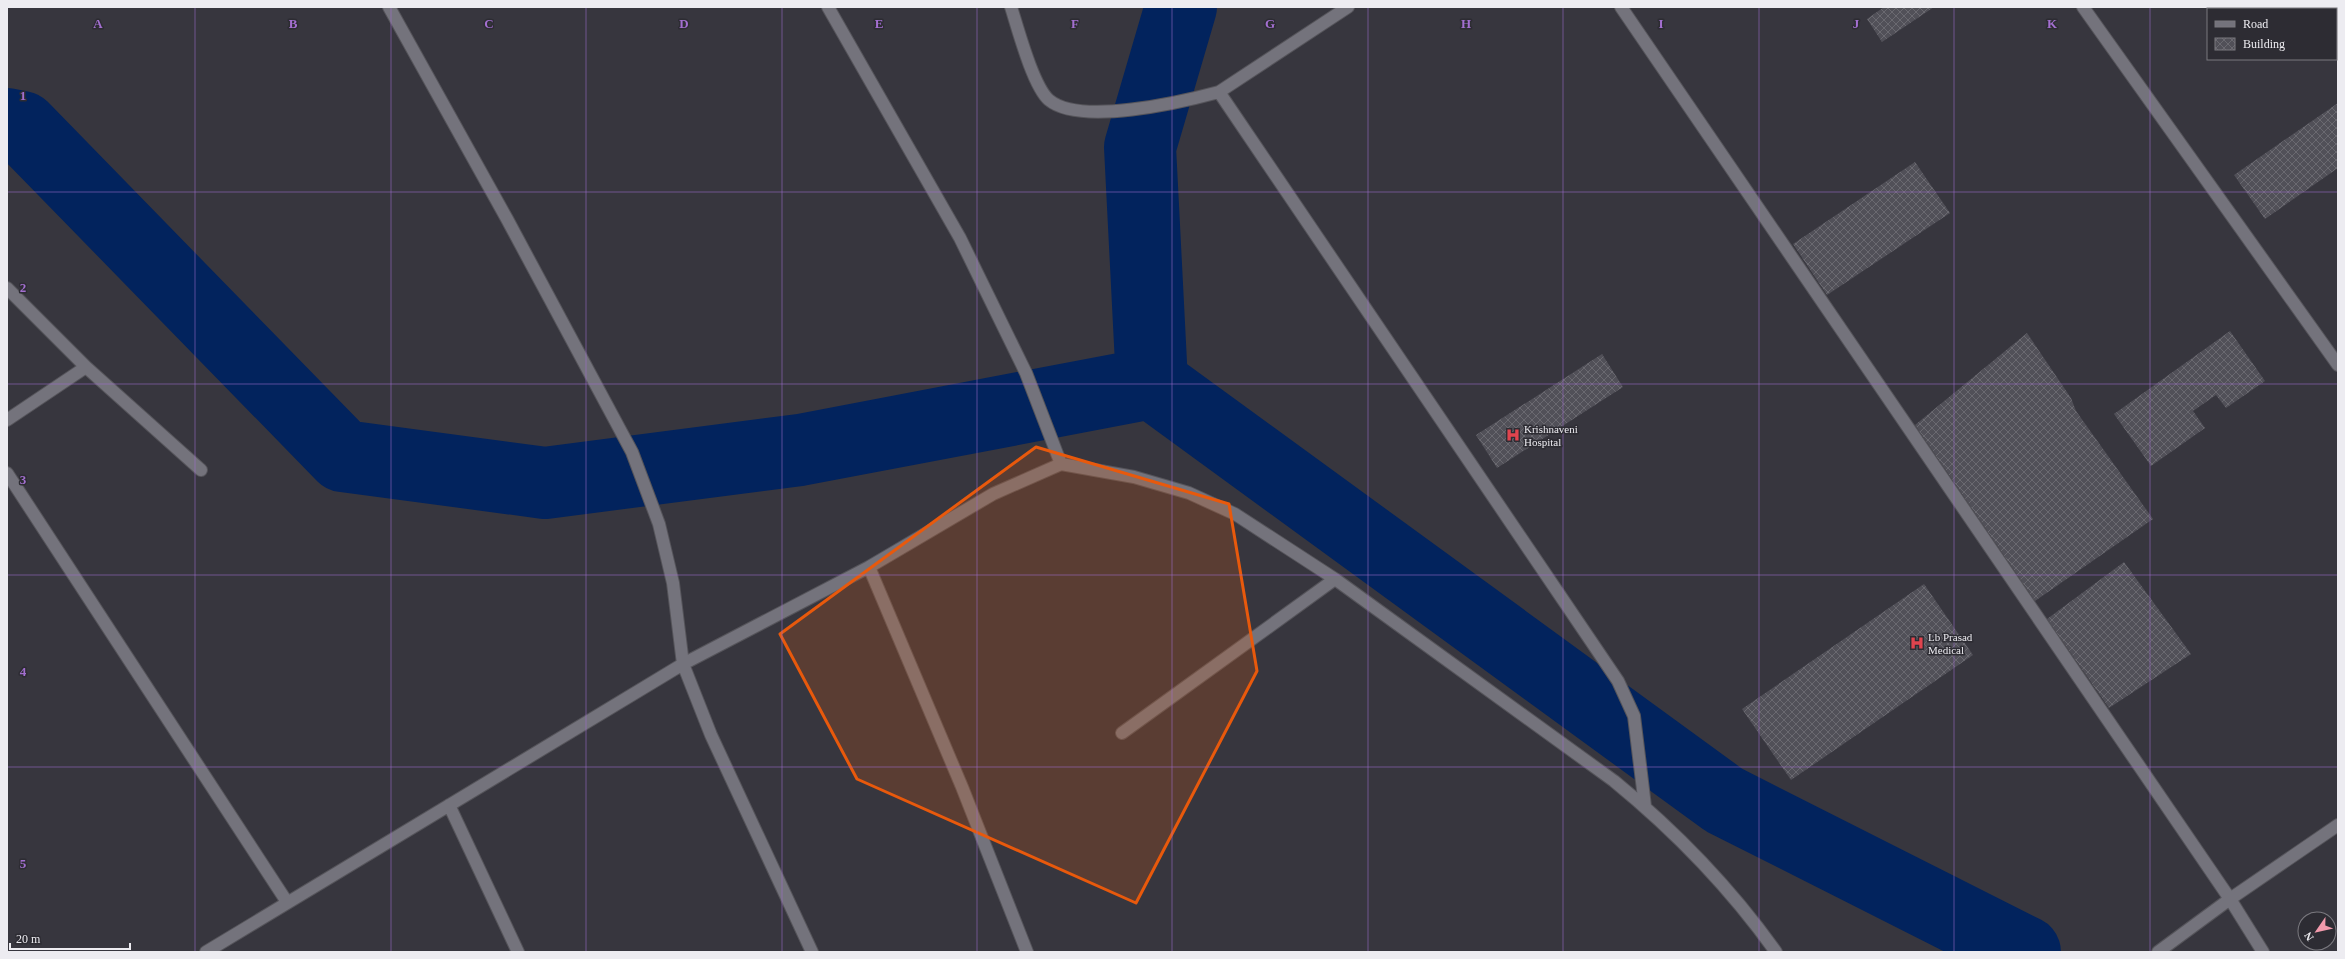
<svg xmlns="http://www.w3.org/2000/svg" width="2345" height="959" font-family="'Times New Roman',serif">
<style>
.lines{fill:none;stroke-linecap:round;stroke-linejoin:round}
.river{stroke:#02235d;stroke-width:72}
.building{fill:url(#building-cross-hatch)}
.street-casing{stroke:#55545a;stroke-width:14}
.street{stroke:#74737c;stroke-width:12}
.marked{fill:#e8590c;fill-opacity:0.2;stroke:#e8590c;stroke-width:3;stroke-linejoin:round}
.grid{fill:none;stroke:#a36fd0;stroke-width:1;stroke-opacity:0.55}
.labels{text-anchor:middle;dominant-baseline:central;stroke-width:3;stroke-linejoin:round;paint-order:stroke}
.poi-label{font-size:11px;fill:#edecf1;stroke:#2d2c33;text-anchor:start}
.grid-label{font-size:13px;text-anchor:middle;font-weight:bold;fill:#a36fd0;stroke:#2d2c33;stroke-width:3;stroke-linejoin:round;paint-order:stroke}
</style>
<defs>
<pattern id="building-cross-hatch" width="8" height="8" patternUnits="userSpaceOnUse"><rect width="8" height="8" fill="#515058"/><path d="M0 0l8 8M0 8l8-8" fill="none" stroke="#6a6970"/></pattern>
</defs>
<rect width="100%" height="100%" fill="#37363e"/>
<g class="lines">
<path class="river" d="M7 124 22 127 343 456 545 483 800 450 1152 383 1724 800 2025 952
M1152 383 1140 147 1181 7"/>
</g>
<path class="building" d="M1884 7H1934L1882 42 1867 19Z
M2299 7H2338V10L2300 9Z
M2338 103V168L2265 219 2234 175Z
M1915 162 1950 213 1827 295 1793 244Z
M2230 331 2265 381 2226 408 2216 395 2193 411 2205 428 2151 466 2114 414Z
M2027 333 2071 398 2076 411 2153 519 2035 601 1915 425Z
M1602 354 1623 387 1497 468 1476 435Z
M2124 562 2191 654 2109 708 2047 619Z
M1924 584 1973 655 1791 780 1742 709Z"/>
<g class="lines">
<defs>
<path id="street" d="M389 7 507 219 632 452 659 524 673 583 683 664 869 567 993 494 1061 464 1134 477 1189 493 1235 514 1335 579 1614 781C1674 830 1731 889 1776 952
M828 7 960 238 1026 373 1061 464
M1011 7C1018 29 1033 86 1049 100 1080 126 1182 102 1219 92
M1348 7 1219 92 1618 681 1634 716 1645 806
M1621 7 2230 899 2338 825
M2083 7 2338 365
M7 288 86 367 201 470
M7 420 86 367
M7 473 287 902
M869 567 962 787 1027 952
M1122 733 1335 579
M449 805 518 952
M206 952 683 664 711 735 812 952
M2158 952 2230 899 2263 952"/>
</defs>
<use href="#street" class="street-casing"/>
<use href="#street" class="street"/>
</g>
<path class="marked" d="M1036 447 1229 504 1257 671 1136 903 857 779 780 634Z"/>
<path class="grid" d="M195 7V952M391 7V952M586 7V952M782 7V952M977 7V952M1172 7V952M1368 7V952M1563 7V952M1759 7V952M1954 7V952M2150 7V952M7 192H2338M7 384H2338M7 575H2338M7 767H2338"/>
<defs>
<symbol id="hospital-bare" viewBox="-9 -9 18 18"><path d="M-5-5h3v3.5h4V-5h3V5h-3V1.5h-4V5h-3Z" fill="#e0444e" stroke="#2d2c33" stroke-width="2.5" paint-order="stroke"/></symbol>
</defs>
<g fill-rule="evenodd">
<use href="#hospital-bare" x="1503" y="425" width="20" height="20"/>
<use href="#hospital-bare" x="1907" y="633" width="20" height="20"/>
</g>
<g class="labels">
<g class="poi-label">
<text x="1524" y="429">Krishnaveni<tspan x="1524" dy="13">Hospital</tspan></text>
<text x="1928" y="637">Lb Prasad<tspan x="1928" dy="13">Medical</tspan></text>
</g>
</g>
<g class="grid-label">
<text x="98" y="28">A</text>
<text x="293" y="28">B</text>
<text x="489" y="28">C</text>
<text x="684" y="28">D</text>
<text x="879" y="28">E</text>
<text x="1075" y="28">F</text>
<text x="1270" y="28">G</text>
<text x="1466" y="28">H</text>
<text x="1661" y="28">I</text>
<text x="1856" y="28">J</text>
<text x="2052" y="28">K</text>
<text x="23" y="100">1</text>
<text x="23" y="292">2</text>
<text x="23" y="484">3</text>
<text x="23" y="676">4</text>
<text x="23" y="868">5</text>
</g>
<rect width="2345" height="959" fill="none" stroke="#edecf1" stroke-width="16"/>
<rect x="2207" y="8" width="130" height="52" fill="#2d2c33" stroke="#7a797f"/>
<rect x="2215" y="21" width="20" height="6" fill="#74737c" stroke="#7a797f"/>
<text x="2243" y="28" font-size="12" fill="#edecf1">Road</text>
<rect x="2215" y="38" width="20" height="12" fill="url(#building-cross-hatch)" stroke="#7a797f"/>
<text x="2243" y="48" font-size="12" fill="#edecf1">Building</text>
<g transform="translate(2317 931) rotate(236)"><circle r="19" fill="#2d2c33" stroke="#7a797f"/>
<path d="M0-3L7 15L0 10L-7 15Z" fill="#f39aac"/>
<text y="-6" font-size="11" font-weight="bold" text-anchor="middle" fill="#edecf1">N</text>
</g>
<path d="M10 943v6h120v-6" fill="none" stroke="#edecf1" stroke-width="2"/>
<text x="16" y="943" font-size="12" fill="#edecf1" stroke="#2d2c33" stroke-width="3" paint-order="stroke">20 m</text>
</svg>
